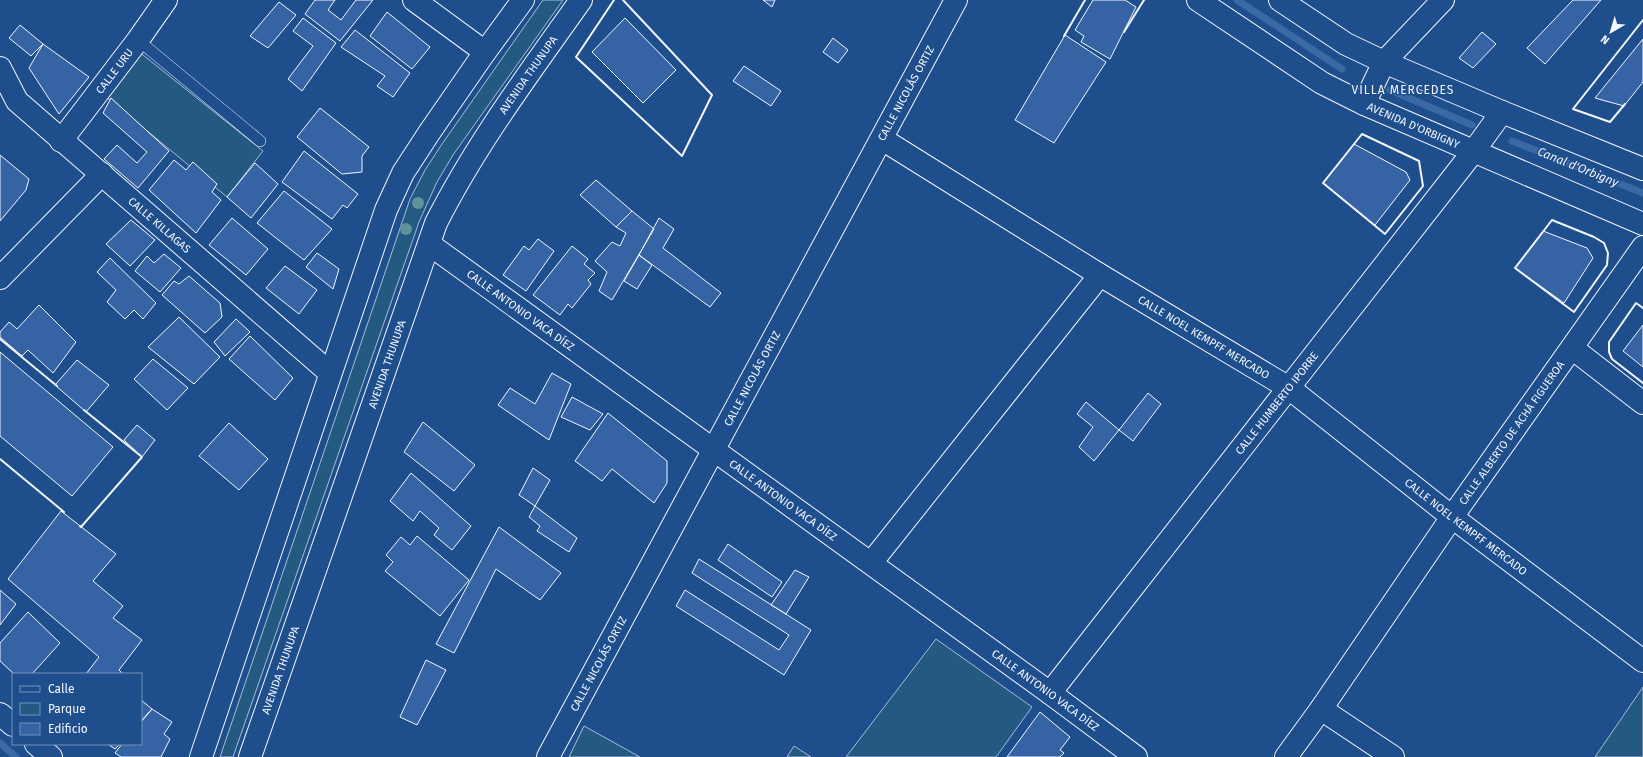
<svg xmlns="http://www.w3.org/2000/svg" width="1643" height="757" font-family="'Fira Sans',sans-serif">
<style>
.green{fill:#245a82;stroke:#a8bbd7}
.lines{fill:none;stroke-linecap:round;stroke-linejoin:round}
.stream{stroke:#3b69a3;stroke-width:7}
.building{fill:#3563a3;stroke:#f2f6ff}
.service-casing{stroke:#f2f6ff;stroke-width:12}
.minor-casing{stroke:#f2f6ff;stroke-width:24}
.tertiary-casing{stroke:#f2f6ff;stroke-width:24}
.secondary-casing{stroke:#f2f6ff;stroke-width:24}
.service{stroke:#1f4e8c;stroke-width:11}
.minor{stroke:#1f4e8c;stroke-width:22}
.tertiary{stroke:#1f4e8c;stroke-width:22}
.secondary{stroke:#1f4e8c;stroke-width:22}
.wall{stroke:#f2f6ff;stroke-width:2}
.tree{fill:#61919a}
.labels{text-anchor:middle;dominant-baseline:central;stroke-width:3;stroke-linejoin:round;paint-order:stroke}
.street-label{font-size:11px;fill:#f2f6ff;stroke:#1f4e8c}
.neighbourhood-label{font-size:12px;letter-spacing:1px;fill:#f2f6ff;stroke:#1f4e8c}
.water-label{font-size:12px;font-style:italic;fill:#f2f6ff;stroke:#1f4e8c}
</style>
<rect width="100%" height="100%" fill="#1f4e8c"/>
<path class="green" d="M543 0H563L453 155 437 182 419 222 233 757H220L410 199 425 170 442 144Z
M138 51 263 151 227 197 105 96Z
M936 639 1032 707 996 757H846Z
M1643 687V757H1595Z
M584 726 640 757H569Z
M794 746 811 757H787Z"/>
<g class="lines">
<path class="stream" d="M1237 0 1342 69
M1390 90 1472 125
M1512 141 1643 193
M0 743 16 757"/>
</g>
<path class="building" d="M315 0H335L328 10 341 20 356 0H373L340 41 305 14Z
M763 0H775L772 7Z
M1093 0H1125L1136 7 1110 59 1081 42 1084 36 1075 30Z
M1573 0H1601L1545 64 1527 48Z
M279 2 296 15 268 48 250 36Z
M387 12 430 47 412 69 370 36Z
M303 18 336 43 302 91 288 79 313 46 293 31Z
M625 18 676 70 643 103 592 52Z
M20 25 43 44 31 56 9 38Z
M355 30 410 73 393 97 377 86 385 76 341 47Z
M1482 32 1496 44 1473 68 1459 58Z
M1065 35 1106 62 1054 143 1015 120Z
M833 38 848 50 838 63 823 52Z
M1643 39V82L1624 106 1595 98Z
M43 44 89 77 59 114 29 68Z
M744 66 781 91 771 106 733 81Z
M111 98 169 151 138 188 104 159 117 145 137 163 147 152 103 113Z
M320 108 369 147 362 156V172L342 174 297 137Z
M1354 144 1406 172 1410 180 1375 225 1323 183Z
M304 151 358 194 347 208 343 205 332 219 282 182Z
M0 155 29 179 26 190 0 221Z
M174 160 186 170 193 162 217 184 212 192 221 200 196 233 149 190Z
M255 163 278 184 251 218 227 197Z
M596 180 632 211 616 227 580 195Z
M284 191 332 229 304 260 257 223Z
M632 211 654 229 612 300 599 291 607 272 595 261 612 242 620 246 626 233 616 227Z
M232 218 268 249 246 275 209 245Z
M659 218 674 229 663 248 721 293 710 307 639 255Z
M131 220 155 240 130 266 106 244Z
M1543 231 1587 248 1593 258 1564 303 1515 268Z
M538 239 554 251 526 291 503 275 524 246 529 250Z
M572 246 588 259 584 264 595 273 588 280 591 284 572 308 568 304 560 315 533 295Z
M317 253 339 269 333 289 306 267Z
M164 254 181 268 160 292 135 271 147 256 154 263Z
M639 255 652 265 637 289 624 281Z
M110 258 156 303 143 319 134 310 125 319 107 302 116 290 97 272Z
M285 266 317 290 299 314 266 288Z
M189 276 220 303 222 317 205 333 162 295 174 281 179 284Z
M39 305 76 342 53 373 28 350 22 356 0 337V332L9 322 17 329Z
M179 317 220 357 194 384 148 347Z
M236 319 250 332 225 356 214 342Z
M1643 325V367L1623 351Z
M250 336 293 378 275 400 229 359Z
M0 352 113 447 72 496 0 436Z
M153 359 188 388 167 410 134 379Z
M77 360 109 385 86 412 55 385Z
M552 373 571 384 549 440 498 405 510 388 535 404Z
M1148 393 1161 404 1133 441 1119 430Z
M572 397 603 414 590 430 561 417Z
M1086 402 1119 430 1094 461 1079 447 1093 427 1077 414Z
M608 413 667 461V483L654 503 612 469 602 481 575 461Z
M423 422 475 465 454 491 404 452Z
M229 423 268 459 239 490 199 456Z
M137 425 155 440 142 457 124 440Z
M533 468 550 480 535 506 519 495Z
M411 473 471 526 452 550 434 535 439 528 420 511 413 521 390 501Z
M535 506 577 538 569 552 537 531 540 526 529 517Z
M61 511 116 554 93 581 123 606 113 618 142 640 119 670 123 674H86L99 657 8 579Z
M499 527 561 573 540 600 496 569 454 653 436 644Z
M417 536 469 580 440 616 385 571 393 562 386 555 401 537 410 545Z
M728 544 782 582 772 597 718 560Z
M699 559 811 630 784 675 676 606 685 590 779 650 789 635 692 573Z
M795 570 809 577 786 614 771 605Z
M0 590 16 604 0 625Z
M28 612 60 643 32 674H14L0 661V643Z
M426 660 446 670 417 725 400 717Z
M141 700 152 709 141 721Z
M152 709 172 722 164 734 170 739 161 757H121L115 753 122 744H141V722Z
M1040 712 1070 737 1060 750 1064 753 1060 757H1007Z
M108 744H120L115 749Z"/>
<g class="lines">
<defs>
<path id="service" d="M138 40 260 141"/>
<g id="minor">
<path d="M414 0 485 52"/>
<path id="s1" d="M0 68 17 101 330 373"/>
<path id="s2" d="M882 139 1100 275 1289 388 1452 517 1643 661"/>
<path id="s3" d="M61 141 138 40 166 0"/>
<path id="s4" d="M429 244 1050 693 1136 757"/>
<path d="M0 278 102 174"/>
<path d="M1572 348 1643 403"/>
<path d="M871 563 1100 275"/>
<path id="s5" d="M1050 693 1473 152 1502 112"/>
<path d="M1321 709 1393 757"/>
<path id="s6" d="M548 757 956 0"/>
<path id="s7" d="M1286 757 1321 709 1452 517 1643 247"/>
</g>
<g id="tertiary">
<path d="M1364 104 1384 62 1443 0"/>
<path d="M201 757 386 210 403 173 429 133 485 52 523 0"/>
<path id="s8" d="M250 757 436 223C476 144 530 72 581 0"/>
</g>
<g id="secondary">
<path id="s9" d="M1198 0 1322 83 1364 104 1643 224"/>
<path d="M1280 0 1346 44 1384 62 1502 112 1643 169"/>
<path d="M0 714 13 725"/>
<path d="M36 744 51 757"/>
</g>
</defs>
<use href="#service" class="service-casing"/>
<use href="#minor" class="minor-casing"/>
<use href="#tertiary" class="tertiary-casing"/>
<use href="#secondary" class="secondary-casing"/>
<use href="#service" class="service"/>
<use href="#minor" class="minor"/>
<use href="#tertiary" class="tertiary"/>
<use href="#secondary" class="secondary"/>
<path class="wall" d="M614 0 576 57 682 156 712 95 623 0
M1124 32 1144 0
M1064 36 1085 0
M1625 104 1610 122 1573 109 1643 20
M1362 134 1419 161 1423 186 1385 234 1323 183Z
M1552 220 1594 237 1604 243 1608 253 1607 265 1574 312 1515 268Z
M1643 308 1636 303 1609 342V352L1612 359 1643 383
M0 339 57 386
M0 459 64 512
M80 526 81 527 142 457 84 410"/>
</g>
<g class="tree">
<circle cx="418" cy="203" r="6"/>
<circle cx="406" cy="229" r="6"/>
</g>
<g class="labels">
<g class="street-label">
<text stroke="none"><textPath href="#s3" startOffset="88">CALLE URU</textPath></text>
<text stroke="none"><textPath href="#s8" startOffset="740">AVENIDA THUNUPA</textPath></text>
<text stroke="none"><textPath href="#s6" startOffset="754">CALLE NICOLÁS ORTIZ</textPath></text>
<text stroke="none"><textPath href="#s9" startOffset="250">AVENIDA D'ORBIGNY</textPath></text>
<text stroke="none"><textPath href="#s1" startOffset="226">CALLE KILLAGAS</textPath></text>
<text stroke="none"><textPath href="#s4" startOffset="113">CALLE ANTONIO VACA DÍEZ</textPath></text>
<text stroke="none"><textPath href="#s2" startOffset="378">CALLE NOEL KEMPFF MERCADO</textPath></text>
<text stroke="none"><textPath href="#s8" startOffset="416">AVENIDA THUNUPA</textPath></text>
<text stroke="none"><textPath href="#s6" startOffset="430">CALLE NICOLÁS ORTIZ</textPath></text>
<text stroke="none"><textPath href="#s5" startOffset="368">CALLE HUMBERTO IPORRE</textPath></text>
<text stroke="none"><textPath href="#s7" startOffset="395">CALLE ALBERTO DE ACHÁ FIGUEROA</textPath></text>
<text stroke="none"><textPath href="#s4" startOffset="437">CALLE ANTONIO VACA DÍEZ</textPath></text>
<text stroke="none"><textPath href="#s2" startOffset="702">CALLE NOEL KEMPFF MERCADO</textPath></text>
<text stroke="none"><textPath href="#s6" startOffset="106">CALLE NICOLÁS ORTIZ</textPath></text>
<text stroke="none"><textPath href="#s8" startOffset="92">AVENIDA THUNUPA</textPath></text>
<text stroke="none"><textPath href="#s4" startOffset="761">CALLE ANTONIO VACA DÍEZ</textPath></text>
</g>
<g class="neighbourhood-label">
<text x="1403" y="90">VILLA MERCEDES</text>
</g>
<g class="water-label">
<text transform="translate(1578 167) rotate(22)">Canal d'Orbigny</text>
</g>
</g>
<rect x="12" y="673" width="130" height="72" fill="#1f4e8c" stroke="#7391ba"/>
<rect x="20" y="686" width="20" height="6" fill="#1f4e8c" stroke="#7391ba"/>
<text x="48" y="693" font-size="12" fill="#f2f6ff">Calle</text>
<rect x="20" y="703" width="20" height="12" fill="#245a82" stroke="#7391ba"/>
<text x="48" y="713" font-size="12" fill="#f2f6ff">Parque</text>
<rect x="20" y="723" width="20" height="12" fill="#3563a3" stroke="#7391ba"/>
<text x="48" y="733" font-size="12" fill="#f2f6ff">Edificio</text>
<g transform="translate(1611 32) rotate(218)" stroke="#1f4e8c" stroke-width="3" paint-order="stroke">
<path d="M0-3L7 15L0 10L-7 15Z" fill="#f2f6ff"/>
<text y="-6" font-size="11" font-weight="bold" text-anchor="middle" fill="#f2f6ff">N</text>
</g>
</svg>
